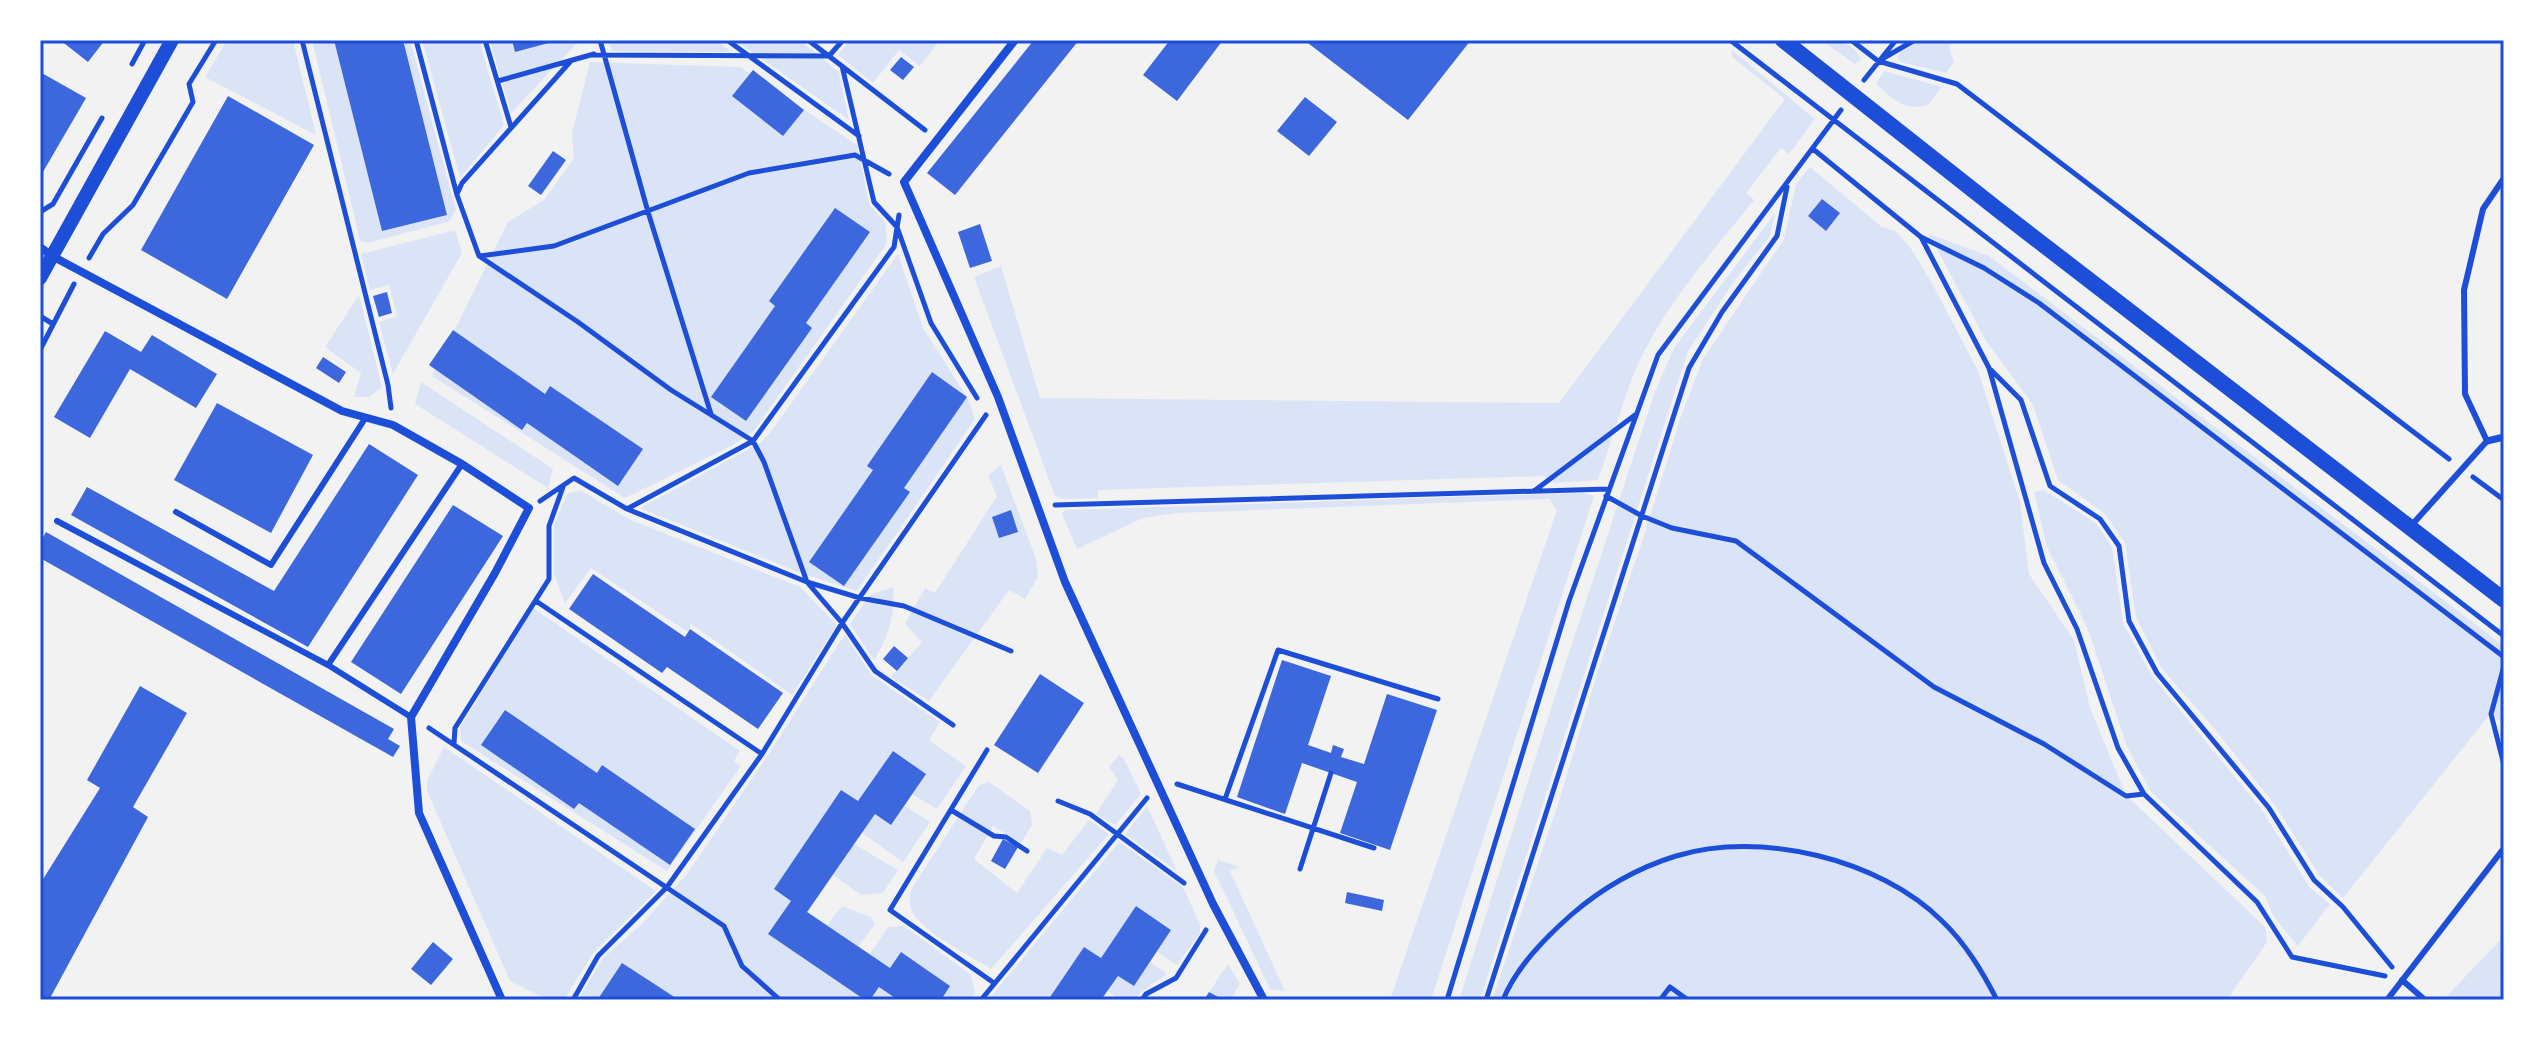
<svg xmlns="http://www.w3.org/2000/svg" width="2544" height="1040" font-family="Ubuntu,sans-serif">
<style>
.green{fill:#dbe4f7}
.building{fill:#3d67dc}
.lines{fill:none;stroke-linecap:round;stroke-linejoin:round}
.path{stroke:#1d4ed8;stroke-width:5}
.service{stroke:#1d4ed8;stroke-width:6}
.pedestrian{stroke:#1d4ed8;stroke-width:7}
.minor{stroke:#1d4ed8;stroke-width:8}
.tertiary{stroke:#1d4ed8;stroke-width:14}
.secondary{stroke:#1d4ed8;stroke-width:16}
.neatline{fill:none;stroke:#1d4ed8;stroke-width:3}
</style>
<rect width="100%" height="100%" fill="#f2f2f2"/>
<path class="green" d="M227 40H293L316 135 205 77Z
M312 40H410L456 210 448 222 366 243 360 240Z
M422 40H479L504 125 460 178Z
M490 40H580L511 113Z
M607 40H716L731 52 612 51Z
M735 40H799L839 72 849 120Z
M850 40H940L920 66 899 50 873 83 838 55Z
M1821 40C1838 40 1854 42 1861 60L1855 64Z
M1922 40H1954L1949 48 1954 62 1946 73 1900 62 1897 58 1902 51Z
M1732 50 1815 119 1789 154 1781 148 1746 193 1754 200C1710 255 1660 310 1633 376 1620 410 1610 446 1598 480L1554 483 1544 476 1098 490V498L1062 499 1055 496 974 277 1001 266 1040 398 1559 403 1785 99 1732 57Z
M590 62 740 67 857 145 869 204 885 222 887 243 753 432 733 445 625 498 432 376 508 222 544 200 574 158 572 133Z
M1884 71 1942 87 1929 104C1905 113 1894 100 1876 84Z
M1810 167 1882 227 1895 231 1910 247 1933 285 1978 371 2020 502 2029 574 2074 640 2090 708 2126 795 2265 927 2267 942 2227 1000H1492L1559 801 1597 674 1643 539 1680 419 1703 359 1784 239 1796 184Z
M1775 213 1770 236 1735 280 1688 351 1480 1000H1459L1562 674 1654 394 1674 348Z
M455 230 462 253 393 374 379 322 397 316 389 285 370 290 361 254Z
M1929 234 1989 256 2504 646V724L2490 714 2343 898 2320 876 2274 804 2214 728 2162 669 2136 617 2125 543 2105 514 2058 480 2033 405 1986 341Z
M898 254 923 328 967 397 975 419 857 591 798 572 640 508 760 443 770 433Z
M359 295 382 387 369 397H354L361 373 325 347Z
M421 382 553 469 548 488 415 404Z
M1001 465 1036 559 1038 577 1025 599 1009 590 929 701 891 677 922 642 905 624 925 588 935 593 997 496 988 476Z
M580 490 631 520 800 587 837 625 792 695 691 624 688 632 591 568 565 603 554 574V525L567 494Z
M2044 490 2096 523 2112 547 2123 623 2152 676 2262 810 2310 888 2330 904 2298 946 2274 917 2265 896 2151 792 2127 747 2088 629 2047 547 2034 492Z
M1583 493 1594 496 1431 1000H1390L1557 510 1549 499 1176 513 1143 518 1077 549 1062 514 1065 510Z
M893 587C895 616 889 636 874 660L850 624 870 595Z
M533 608 740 751 734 761 741 766 667 871 461 741 460 728Z
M845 634 871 675 940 722 929 740 966 766 937 809 912 794 905 806 930 822 903 862 862 833 854 844 898 870 883 893 861 895 833 875 808 912 827 925 842 906 871 917 875 925 858 946 870 954 888 927 904 926 971 975 975 992 970 1000H578L603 958 641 925 687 874 768 755Z
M444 747 656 891 594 952 564 1000H549L510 981 427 791V781Z
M1119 755 1124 759 1141 794 1115 825 1096 814 1118 780 1109 767Z
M989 782 1030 811 1032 825 1021 843 993 826 974 859 1017 893 1047 848 1062 855 1089 820 1109 834 991 969C969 955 926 934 913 913 908 905 910 897 912 888L979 785Z
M1147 806 1177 871 1125 834Z
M1119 842 1183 887 1200 924V933L1177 965 1157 952 1171 929 1136 906 1101 958 1084 947 1048 1000H988Z
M1218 860 1240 867 1230 871 1285 991 1270 989 1214 871Z
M2504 936V1000H2443Z
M1150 962 1165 972 1166 975 1140 993 1134 1000H1121L1107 991 1118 976 1134 986Z
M1228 964 1240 984 1230 1000H1224L1209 992Z"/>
<path class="building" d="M60 40H105L88 62Z
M334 40H403L447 215 382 231Z
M512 40H556V41L515 52Z
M1034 40H1079L955 195 927 173Z
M1170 40H1223L1177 101 1143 75Z
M1304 40H1471L1408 120Z
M901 57 914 67 903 80 890 70Z
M753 70 804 110 783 136 732 96Z
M40 72 86 98 40 177Z
M228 96 314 145 227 299 141 250Z
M1305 97 1337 122 1309 156 1277 131Z
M553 151 566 160 541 195 528 186Z
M1822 199 1840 213 1826 231 1808 216Z
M835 208 870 232 806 323 812 328 746 421 711 397 775 306 769 301Z
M980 224 992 261 970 268 958 232Z
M387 292 392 313 379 317 373 296Z
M453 330 545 394 550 386 643 449 618 486 527 423 522 430 429 365Z
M105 331 141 352 152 335 217 374 196 408 130 369 90 438 54 417Z
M323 357 346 372 339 383 316 368Z
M932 372 967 397 904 488 910 492 844 586 809 562 873 470 867 466Z
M217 403 313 455 271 533 174 480Z
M369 444 418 475 308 647 71 515 87 487 274 591Z
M453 505 503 536 401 694 351 662Z
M1011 510 1018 532 999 538 992 517Z
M46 532 394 729 388 739 400 746 393 757 40 558V543Z
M593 574 685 637 690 629 783 693 758 729 667 667 662 673 569 609Z
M894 646 908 658 897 671 883 659Z
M1282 660 1331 676 1308 745 1331 753 1333 745 1344 749 1341 757 1364 764 1387 694 1437 710 1390 850 1340 833 1357 782 1302 763 1285 814 1237 797Z
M1040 674 1084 703 1038 773 994 745Z
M140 686 187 713 133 807 148 817 49 1000H40V884L100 788 87 780Z
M505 710 597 773 602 765 695 829 670 865 579 803 574 809 481 745Z
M893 751 926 774 891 825 875 814 807 912 890 968 901 952 950 986 941 1000H898L879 987 870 1000H865L768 934 791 901 774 889 841 790 858 801Z
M1003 839 1018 847 1005 869 991 861Z
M1347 892 1384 900 1382 911 1345 903Z
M1136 906 1171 930 1134 986 1118 976 1101 1000H1048L1084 947 1101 958Z
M433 942 453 959 431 985 411 969Z
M622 963 679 1000H600L598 999Z
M1209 992 1224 1000H1204Z"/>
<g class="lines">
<path class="path" d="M302 40 388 385 391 408
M416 40 457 195 479 256 578 322 671 390 753 441 764 462 807 582 860 598 904 606 1011 651
M485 40 511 127
M600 40 648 212 711 414
M727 40 859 136
M808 40 925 130
M1730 40 2504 636
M1851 40 1878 61 1957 84 2449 459
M592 55 829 56 843 40
M1882 59 1915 40
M132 64 145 40
M842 66 874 202 897 227 931 323 977 398
M1864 80 1896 40
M498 81 594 54
M1813 149 1921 237 1984 268 2039 303 2504 657
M457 194 462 183 570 62
M40 212 53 204 102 118
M1921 237 1989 368 2044 563 2077 629 2118 748 2144 794 2257 902 2292 957 2385 976
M480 256 554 246 749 173 855 155 889 174
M89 258 103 234 133 205 193 102 189 84 216 40
M40 316 53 324
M40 350 74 284
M1991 370 2021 400 2050 486 2100 519 2119 546 2129 621 2157 673 2269 808 2314 880 2343 907 2392 967
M2473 477 2504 500
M1534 491 1635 415
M1606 496 1642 516 1672 528 1736 541 1934 687 2044 744 2126 796 2144 794
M540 501 574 478 627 509 807 582 842 623 875 671 953 725
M1055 505 1608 489
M627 509 753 441 894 247 899 215
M536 601 762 754
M2504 666 2491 714 2504 765
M429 728 724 926 742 966 780 1000
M454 743 455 728 549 579V526L563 487
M987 750 890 910 994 983
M1177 784 1374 848
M1225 799 1278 650 1438 699
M1058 801 1090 814 1184 883
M951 810 994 836 1006 837 1027 851
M1300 869 1331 773
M573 1000 598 956 667 887 762 754 842 623 986 415
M981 1000 1147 798
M1142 1000 1146 994 1176 978 1206 930
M1447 1000 1569 601 1658 355 1841 110
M1486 1000 1689 368 1722 312 1777 236 1787 187
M1503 1000C1516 967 1545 938 1571 915 1601 889 1637 868 1676 856 1760 830 1880 859 1942 921 1966 944 1982 971 1997 1000
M1660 1000 1670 987 1688 1000"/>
<path class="service" d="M176 512 271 565 366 417
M57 521 328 665
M2410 527 2487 441 2465 394 2464 290 2483 209 2504 178
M411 717 328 665 462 464
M2402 980 2425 1000
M2387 1000 2504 848"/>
<path class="pedestrian" d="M2487 441 2504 437"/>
<path class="minor" d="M1015 40 904 182 998 397 1065 582 1213 904 1264 1000
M40 247 52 256 342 411 393 425 462 464 529 508 495 573 411 717 419 813 502 1000"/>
<path class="tertiary" d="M40 278 172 40"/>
<path class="secondary" d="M1783 40 1997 209 2504 600"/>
</g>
<rect width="2544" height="1040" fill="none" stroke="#ffffff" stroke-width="84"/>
<rect x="42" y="42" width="2460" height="956" class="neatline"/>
</svg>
